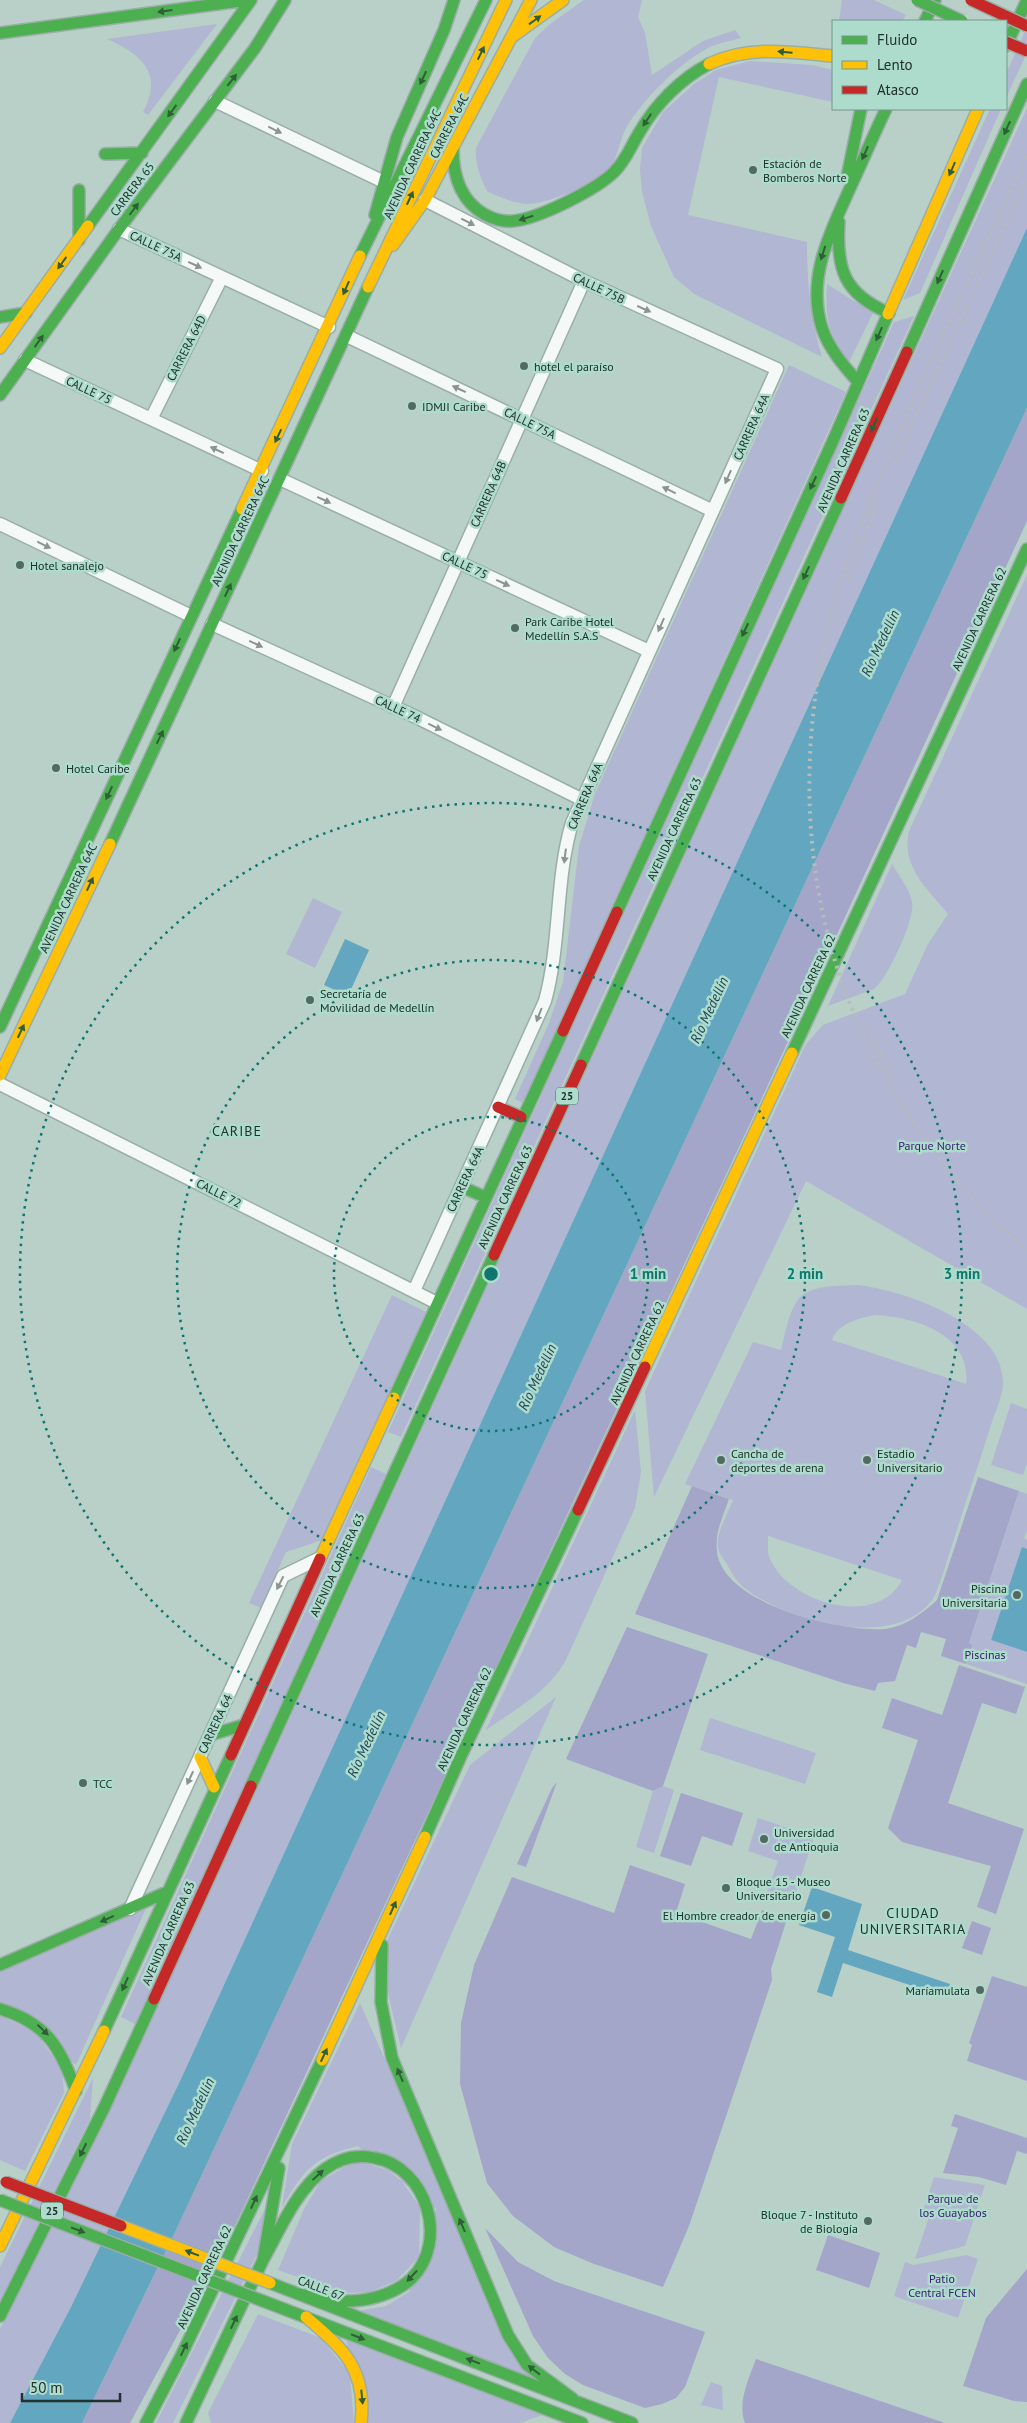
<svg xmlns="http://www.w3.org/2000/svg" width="1027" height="2423" font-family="'PT Sans',sans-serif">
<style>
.green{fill:#b1b6d3;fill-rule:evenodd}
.forest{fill:#a3a6c8}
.water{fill:#63a6c0}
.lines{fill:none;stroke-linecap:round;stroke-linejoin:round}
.street-casing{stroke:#9aada7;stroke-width:15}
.fast-casing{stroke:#9aada7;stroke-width:14}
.slow-casing{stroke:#9aada7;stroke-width:14}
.jam-casing{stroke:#9aada7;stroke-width:14}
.street{stroke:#f4f8f7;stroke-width:12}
.fast{stroke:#4caf50;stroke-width:11}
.slow{stroke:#ffc107;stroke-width:11}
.jam{stroke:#c62828;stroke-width:11}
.rail{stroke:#b5bcba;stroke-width:4;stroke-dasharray:2.5 5;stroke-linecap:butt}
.fast-bridge-casing{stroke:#9aada7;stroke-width:14;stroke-linecap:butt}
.slow-bridge-casing{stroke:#9aada7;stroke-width:14;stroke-linecap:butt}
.jam-bridge-casing{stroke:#9aada7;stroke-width:14;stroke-linecap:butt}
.fast-bridge{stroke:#4caf50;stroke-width:11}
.slow-bridge{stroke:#ffc107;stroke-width:11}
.jam-bridge{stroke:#c62828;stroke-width:11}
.oneway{fill:#2f5e39}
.oneway2{fill:#8a9592}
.ring{fill:none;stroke:#0f766e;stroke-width:2.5;stroke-dasharray:2.5 5}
.poi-dot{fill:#556963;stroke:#addbcc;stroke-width:2}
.labels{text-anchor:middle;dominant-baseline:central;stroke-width:5;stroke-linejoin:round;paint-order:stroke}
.shield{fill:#addbcc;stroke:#4a655c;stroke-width:1}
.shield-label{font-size:11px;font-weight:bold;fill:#20322c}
.street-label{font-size:12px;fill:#20322c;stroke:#addbcc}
.poi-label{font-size:12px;fill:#20322c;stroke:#addbcc;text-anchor:start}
.park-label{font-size:12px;fill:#3b2071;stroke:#addbcc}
.water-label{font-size:14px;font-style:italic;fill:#1e4255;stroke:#addbcc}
.neighbourhood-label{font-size:14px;letter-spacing:1px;fill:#20322c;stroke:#addbcc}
.centre{fill:#0f766e;stroke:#addbcc;stroke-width:2.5}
.ring-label{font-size:15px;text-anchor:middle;font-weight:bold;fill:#0f766e;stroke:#addbcc;stroke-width:5;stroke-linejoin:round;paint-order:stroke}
</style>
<rect width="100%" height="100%" fill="#b8d0c8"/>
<path class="green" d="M584 0H642L638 17 645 33 652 75 703 41 735 30 741 38C730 41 718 43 708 48 678 64 641 101 625 130 620 141 615 165 607 172 593 185 546 204 527 204 513 203 499 197 487 191 480 176 475 165 476 148L535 38 550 24Z
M842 0H874L906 15 902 21H839Z
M217 24 148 115 143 112C164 73 141 54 107 39Z
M1027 27V53L1006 98V74Z
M750 61 812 65 833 70V102L719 77 688 215 807 242C807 283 810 317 822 357L694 294 674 277 651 226 642 192 640 169 642 148 663 112 694 84 716 70Z
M1027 108V228L181 2079 71 2307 10 2423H0V2329L117 2096Z
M990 109H1001L920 293 903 300Z
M827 284 873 313 848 364C829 331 825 323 827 284Z
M914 316 401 1437 388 1432 894 322Z
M789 365 846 392 523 1103 515 1099 549 1023 563 982 579 846 595 794Z
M1027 575V1309L806 1181 654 1497 645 1391 806 1044 823 1025 905 994 928 944 948 914C927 888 901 867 909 831Z
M892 864C899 876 910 889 912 902 916 918 887 980 874 989L828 1006Z
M313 898 342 912 315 968 286 954Z
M857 1285C904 1290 1000 1323 1003 1380 1004 1395 994 1414 990 1428 979 1464 966 1500 955 1536 948 1556 943 1578 934 1597 899 1653 783 1621 742 1586 735 1579 731 1572 727 1564 724 1559 719 1554 718 1547 716 1533 728 1513 733 1500L685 1484 753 1342 781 1350C785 1335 788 1314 797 1301 808 1284 840 1286 857 1285ZM876 1315C914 1317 972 1334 966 1384L832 1340C838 1323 859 1318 876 1315ZM768 1536 902 1580C877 1629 789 1603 770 1559 767 1553 768 1543 768 1536Z
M392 1295 426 1312 322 1540 286 1552 261 1608 249 1603Z
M1011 1403 1027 1409V1464L1023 1475 991 1465Z
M635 1410 641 1472 635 1508 565 1662C547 1693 514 1710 486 1730Z
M371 1467 386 1474 135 2024 121 2017Z
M1019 1491 1027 1494V1531L1024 1538 1027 1540V1549L1022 1548 991 1640 1027 1652V1684L966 1664 972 1645 969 1644Z
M556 1697 401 2048 386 1985 387 1941 470 1765Z
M710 1718 816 1753 805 1784 700 1750Z
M663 1786 674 1790 654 1853 636 1847 653 1791Z
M758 1818 814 1837 793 1901 767 1892 778 1861 748 1851Z
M147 1906 76 2065 0 2003V1970Z
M360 2003 510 2343 535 2379 358 2311 386 2306 409 2292 436 2209 358 2146C314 2156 304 2170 282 2207L292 2144Z
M0 2016 35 2031 62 2070 64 2093 25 2171 0 2160Z
M93 2078 90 2119 0 2302V2267Z
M356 2160 396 2173 420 2207 419 2257 396 2281 369 2292 341 2293 278 2270 304 2209 321 2181Z
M934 2177 985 2185 965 2246 915 2259 930 2214 923 2211Z
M268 2203 259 2250 173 2423H156Z
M967 2255 978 2259 958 2318 894 2296 905 2262 913 2265Z
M258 2314 321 2338 350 2374 354 2423H211L208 2413Z
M346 2340 542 2415 520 2423H367Z
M711 2382 722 2386 723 2410 701 2405Z"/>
<path class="forest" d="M1027 408V521L761 1100 224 2249 130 2423H82L176 2230Z
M978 1477 1019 1491 969 1643 972 1645 966 1664 941 1656 946 1639 921 1632 916 1648 907 1645 895 1681 878 1683 875 1691 843 1683 635 1614 692 1486 729 1499C722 1519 713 1536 718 1557 731 1606 840 1632 884 1629 905 1627 923 1613 937 1600Z
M627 1627 708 1654 663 1786 653 1791 566 1759Z
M959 1665 1025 1687 1016 1714 982 1703 948 1803 1024 1829 996 1914 977 1907 991 1866 902 1842 888 1828 918 1740 882 1728 892 1698 942 1715Z
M557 1782 526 1867 517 1864 552 1788Z
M681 1793 743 1813 732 1846 702 1836 691 1866 660 1856Z
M630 1865 685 1884 676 1913 751 1939 762 1910 787 1919 771 1969 772 1980 689 2226 663 2287 594 2264 554 2247 513 2216 487 2183 460 2084 461 2023 474 1965 512 1877 614 1913Z
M972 1921 991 1928 982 1955 962 1948Z
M992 1976 1027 1987V2081L967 2061 972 2045 969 2043Z
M955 2114 1027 2138V2154L1017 2151 1006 2185 979 2177 943 2173 958 2128 951 2126Z
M485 2228 518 2262 554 2281 705 2332 685 2387 676 2398 662 2404 645 2408 583 2385 565 2374 548 2358 533 2336Z
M828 2235 880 2253 869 2288 816 2270Z
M1027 2269V2402L1014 2401 963 2386 986 2318Z
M756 2359 945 2423H745C737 2402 749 2379 756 2359Z"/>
<path class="water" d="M1027 228V408L176 2230 82 2423H10L71 2307 181 2079Z
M345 939 369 950 348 996 324 985Z
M1022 1547 1027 1549V1652L991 1640Z
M812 1887 862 1904 848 1950 950 1984 946 1997 843 1963 832 1997 817 1992 835 1937 799 1925Z"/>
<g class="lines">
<defs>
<path id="street" d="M215 101 384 182
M119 229 329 327
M347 336 713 511
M25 360 262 471
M151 419 222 277
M280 479 649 651
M0 524 191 616
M212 624 414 716 583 800
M393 707 584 281
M0 1084 437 1303
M414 1291 545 1001C561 943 555 880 572 823L777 369 584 281 425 200
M130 1909 283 1576 320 1558"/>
<path id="fast" d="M925 21 935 0
M0 33 248 0
M1006 46 1027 0
M453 149C453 176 460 200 484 214 493 219 503 222 513 221 538 219 598 189 615 171 626 160 631 146 639 133 655 105 680 79 709 64
M105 154 142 153
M847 177 861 109
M79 190V240
M375 215 397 137 444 30 454 0
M839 222C836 269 844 294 889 313
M88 226 251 0
M360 256 486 0
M0 317 26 313
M907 352 1027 84
M858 382C844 366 829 349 822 328 806 277 831 231 851 186 863 160 874 134 886 109
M0 395 119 229 255 48 285 0
M110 844 368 287
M617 912 832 443 888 314
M0 1027 242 509
M792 1053 1027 549
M581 1065 841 498
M462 1187 485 1197
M394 1398 563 1031
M210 1735 244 1725
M251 1786 494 1255
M425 1837 461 1756 578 1510
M382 1945 381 2002 392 2058 508 2335 527 2365 573 2399
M0 1965 167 1892
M0 2009C47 2023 60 2047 76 2091
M104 2031 231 1755
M263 2260C280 2230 296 2190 325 2169 340 2158 357 2154 375 2158 426 2167 450 2241 411 2279 396 2293 372 2300 352 2301 334 2302 316 2297 299 2294
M270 2283 632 2423
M263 2301 582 2423
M0 2316 105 2106 154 1999
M146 2423 181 2356 322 2060
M186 2423 263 2260 279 2168"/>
<path id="slow" d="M513 36 563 0
M709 64C749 45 791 52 833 56
M393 245 425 200 531 0
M368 287 506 0
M888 314 978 109
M0 348 88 226
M242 509 360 256
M0 1075 110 844
M645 1367 792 1053
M320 1559 394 1398
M200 1757 214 1787
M322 2060 425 1837
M0 2246 104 2031
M306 2317C344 2349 367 2370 361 2423"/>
<path id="jam" d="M841 498 907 352
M563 1031 617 912
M498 1107 521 1117
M494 1255 581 1065
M578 1510 645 1367
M231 1755 320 1559
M154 1999 251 1786"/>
</defs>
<use href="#street" class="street-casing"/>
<use href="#fast" class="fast-casing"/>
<use href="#slow" class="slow-casing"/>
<use href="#jam" class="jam-casing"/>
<use href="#street" class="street"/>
<use href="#fast" class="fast"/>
<use href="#slow" class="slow"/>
<use href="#jam" class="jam"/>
<path class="rail" d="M1027 156C982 253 935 349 893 447 871 499 849 550 834 605 790 764 803 940 889 1083 925 1144 970 1205 1027 1249
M894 464 1027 179
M849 578 879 499
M867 1027 894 1078"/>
<defs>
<path id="fast-bridge" d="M917 0 962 21
M0 2200 263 2301"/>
<path id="slow-bridge" d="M121 2226 270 2283"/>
<path id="jam-bridge" d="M971 0 1027 26
M1006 42 1027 51
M6 2182 121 2226"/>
</defs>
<use href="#fast-bridge" class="fast-bridge-casing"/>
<use href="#slow-bridge" class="slow-bridge-casing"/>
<use href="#jam-bridge" class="jam-bridge-casing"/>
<use href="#fast-bridge" class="fast-bridge"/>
<use href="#slow-bridge" class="slow-bridge"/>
<use href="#jam-bridge" class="jam-bridge"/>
</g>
<defs><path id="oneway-solid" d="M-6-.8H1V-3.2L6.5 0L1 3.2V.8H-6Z" transform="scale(1.25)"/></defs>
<g class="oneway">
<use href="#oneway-solid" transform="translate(165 11) rotate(172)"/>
<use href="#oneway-solid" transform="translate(535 20) rotate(-36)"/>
<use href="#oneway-solid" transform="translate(785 52) rotate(-175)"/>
<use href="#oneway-solid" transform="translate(481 53) rotate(-64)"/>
<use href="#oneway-solid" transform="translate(423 78) rotate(115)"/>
<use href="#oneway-solid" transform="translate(232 80) rotate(-52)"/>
<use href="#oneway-solid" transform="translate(172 111) rotate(126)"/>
<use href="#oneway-solid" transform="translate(647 120) rotate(124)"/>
<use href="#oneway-solid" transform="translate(1007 128) rotate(114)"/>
<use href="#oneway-solid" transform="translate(865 153) rotate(114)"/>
<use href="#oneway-solid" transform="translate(952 169) rotate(114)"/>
<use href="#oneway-solid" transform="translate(410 198) rotate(-65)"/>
<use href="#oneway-solid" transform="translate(134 209) rotate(-53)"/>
<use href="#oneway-solid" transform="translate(526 218) rotate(163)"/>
<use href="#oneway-solid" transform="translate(823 253) rotate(108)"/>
<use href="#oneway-solid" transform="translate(62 263) rotate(126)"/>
<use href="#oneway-solid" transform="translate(940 277) rotate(114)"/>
<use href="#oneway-solid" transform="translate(346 288) rotate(114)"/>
<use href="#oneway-solid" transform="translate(879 334) rotate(114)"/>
<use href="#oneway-solid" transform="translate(39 341) rotate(-54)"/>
<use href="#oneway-solid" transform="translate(874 425) rotate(114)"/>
<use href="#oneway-solid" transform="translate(278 436) rotate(115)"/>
<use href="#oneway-solid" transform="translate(813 483) rotate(115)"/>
<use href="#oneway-solid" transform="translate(806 573) rotate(115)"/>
<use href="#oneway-solid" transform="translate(228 590) rotate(-65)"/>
<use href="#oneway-solid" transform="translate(745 630) rotate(115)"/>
<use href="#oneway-solid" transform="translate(177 645) rotate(115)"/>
<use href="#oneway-solid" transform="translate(160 737) rotate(-64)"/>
<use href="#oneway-solid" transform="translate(109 793) rotate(115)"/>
<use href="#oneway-solid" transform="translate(90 884) rotate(-65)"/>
<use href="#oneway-solid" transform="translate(21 1031) rotate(-65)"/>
<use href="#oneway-solid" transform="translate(393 1908) rotate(-66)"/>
<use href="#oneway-solid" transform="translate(107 1919) rotate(156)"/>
<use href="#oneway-solid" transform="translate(125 1984) rotate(114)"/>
<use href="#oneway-solid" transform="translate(43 2030) rotate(44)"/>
<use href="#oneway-solid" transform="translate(324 2055) rotate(-65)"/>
<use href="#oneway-solid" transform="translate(400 2075) rotate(-113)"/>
<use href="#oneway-solid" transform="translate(83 2150) rotate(116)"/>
<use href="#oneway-solid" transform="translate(318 2175) rotate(-43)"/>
<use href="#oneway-solid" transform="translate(254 2202) rotate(-65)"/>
<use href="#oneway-solid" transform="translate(462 2225) rotate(-113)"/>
<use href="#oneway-solid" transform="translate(78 2230) rotate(21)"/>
<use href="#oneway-solid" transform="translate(192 2253) rotate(-159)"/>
<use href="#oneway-solid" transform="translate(412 2276) rotate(133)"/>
<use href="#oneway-solid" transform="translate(234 2322) rotate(-65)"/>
<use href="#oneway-solid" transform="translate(358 2337) rotate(21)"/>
<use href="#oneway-solid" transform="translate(184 2349) rotate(-64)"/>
<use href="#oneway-solid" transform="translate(473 2361) rotate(-159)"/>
<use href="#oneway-solid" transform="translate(534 2370) rotate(-142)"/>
<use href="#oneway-solid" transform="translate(362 2397) rotate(84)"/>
</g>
<g class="oneway2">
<use href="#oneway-solid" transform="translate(275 130) rotate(26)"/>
<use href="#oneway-solid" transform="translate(468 222) rotate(27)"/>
<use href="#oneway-solid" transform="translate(195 265) rotate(25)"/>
<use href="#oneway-solid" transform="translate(644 309) rotate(24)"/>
<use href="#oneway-solid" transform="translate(459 389) rotate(-155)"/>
<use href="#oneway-solid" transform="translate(217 450) rotate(-155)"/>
<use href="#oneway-solid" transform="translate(728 477) rotate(114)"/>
<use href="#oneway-solid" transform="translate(669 490) rotate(-154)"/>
<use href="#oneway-solid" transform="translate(324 500) rotate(25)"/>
<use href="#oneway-solid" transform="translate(44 545) rotate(26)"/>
<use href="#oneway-solid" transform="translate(503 583) rotate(25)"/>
<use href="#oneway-solid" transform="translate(661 625) rotate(114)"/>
<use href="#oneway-solid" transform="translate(256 644) rotate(25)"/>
<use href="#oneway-solid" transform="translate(435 727) rotate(26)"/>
<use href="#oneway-solid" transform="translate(565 856) rotate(97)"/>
<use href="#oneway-solid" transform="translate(539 1015) rotate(111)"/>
<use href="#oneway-solid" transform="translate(280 1583) rotate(117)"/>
<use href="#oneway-solid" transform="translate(190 1778) rotate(115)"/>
</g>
<g class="ring">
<circle cx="491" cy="1274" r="157"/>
<circle cx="491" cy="1274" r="314"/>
<circle cx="491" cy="1274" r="471"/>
</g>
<g class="poi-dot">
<circle cx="753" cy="170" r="5"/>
<circle cx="524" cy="366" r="5"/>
<circle cx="412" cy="406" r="5"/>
<circle cx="20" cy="565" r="5"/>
<circle cx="515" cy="628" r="5"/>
<circle cx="56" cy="768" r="5"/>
<circle cx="310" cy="1000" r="5"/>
<circle cx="721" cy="1460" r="5"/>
<circle cx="867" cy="1460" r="5"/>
<circle cx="1017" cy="1595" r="5"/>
<circle cx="83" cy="1783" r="5"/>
<circle cx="764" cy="1839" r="5"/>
<circle cx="726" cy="1888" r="5"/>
<circle cx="826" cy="1915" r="5"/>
<circle cx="980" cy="1990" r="5"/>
<circle cx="868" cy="2221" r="5"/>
</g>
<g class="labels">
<g class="shield">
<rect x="556" y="1087.5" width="22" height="17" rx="4"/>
<rect x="41" y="2202.5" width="22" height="17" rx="4"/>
</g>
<g class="shield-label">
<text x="567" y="1096">25</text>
<text x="52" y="2211">25</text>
</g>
<g class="street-label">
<text transform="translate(449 126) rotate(-63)">CARRERA 64C</text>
<text transform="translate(412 164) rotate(-65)">AVENIDA CARRERA 64C</text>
<text transform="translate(132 189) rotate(-53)">CARRERA 65</text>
<text transform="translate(156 246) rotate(25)">CALLE 75A</text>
<text transform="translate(599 288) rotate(25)">CALLE 75B</text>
<text transform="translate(186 348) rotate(-63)">CARRERA 64D</text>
<text transform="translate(89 390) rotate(25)">CALLE 75</text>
<text transform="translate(530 423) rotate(26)">CALLE 75A</text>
<text transform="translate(751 427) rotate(-66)">CARRERA 64A</text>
<text transform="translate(843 460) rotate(-66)">AVENIDA CARRERA 63</text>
<text transform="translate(488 494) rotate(-66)">CARRERA 64B</text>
<text transform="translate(240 531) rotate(-65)">AVENIDA CARRERA 64C</text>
<text transform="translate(465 565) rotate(25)">CALLE 75</text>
<text transform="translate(979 619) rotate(-65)">AVENIDA CARRERA 62</text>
<text transform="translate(398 709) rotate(25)">CALLE 74</text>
<text transform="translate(585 796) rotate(-67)">CARRERA 64A</text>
<text transform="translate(674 829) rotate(-65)">AVENIDA CARRERA 63</text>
<text transform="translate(68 898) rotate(-65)">AVENIDA CARRERA 64C</text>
<text transform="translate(808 986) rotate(-65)">AVENIDA CARRERA 62</text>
<text transform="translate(465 1179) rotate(-65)">CARRERA 64A</text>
<text transform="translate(219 1193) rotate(27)">CALLE 72</text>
<text transform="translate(505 1197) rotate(-65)">AVENIDA CARRERA 63</text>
<text transform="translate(637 1353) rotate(-65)">AVENIDA CARRERA 62</text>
<text transform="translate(337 1565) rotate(-65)">AVENIDA CARRERA 63</text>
<text transform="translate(464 1719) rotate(-65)">AVENIDA CARRERA 62</text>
<text transform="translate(215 1724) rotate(-65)">CARRERA 64</text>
<text transform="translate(168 1933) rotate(-66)">AVENIDA CARRERA 63</text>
<text transform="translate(204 2277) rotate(-65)">AVENIDA CARRERA 62</text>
<text transform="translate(321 2288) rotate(21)">CALLE 67</text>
</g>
<g class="poi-label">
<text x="763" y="163">Estación de<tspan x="763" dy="14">Bomberos Norte</tspan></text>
<text x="534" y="366">hotel el paraíso</text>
<text x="422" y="406">IDMJI Caribe</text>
<text x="30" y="565">Hotel sanalejo</text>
<text x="525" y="621">Park Caribe Hotel<tspan x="525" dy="14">Medellín S.A.S</tspan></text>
<text x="66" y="768">Hotel Caribe</text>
<text x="320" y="993">Secretaría de<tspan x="320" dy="14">Movilidad de Medellín</tspan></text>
<text x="731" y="1453">Cancha de<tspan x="731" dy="14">deportes de arena</tspan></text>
<text x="877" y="1453">Estadio<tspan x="877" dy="14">Universitario</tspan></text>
<text x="1007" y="1588" text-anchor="end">Piscina<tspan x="1007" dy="14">Universitaria</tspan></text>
<text x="93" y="1783">TCC</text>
<text x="774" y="1832">Universidad<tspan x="774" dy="14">de Antioquia</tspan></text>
<text x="736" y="1881">Bloque 15 - Museo<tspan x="736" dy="14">Universitario</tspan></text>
<text x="816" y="1915" text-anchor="end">El Hombre creador de energía</text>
<text x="970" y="1990" text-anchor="end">Maríamulata</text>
<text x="858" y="2214" text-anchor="end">Bloque 7 - Instituto<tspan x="858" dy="14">de Biología</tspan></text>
</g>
<g class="park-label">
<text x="932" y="1145">Parque Norte</text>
<text x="985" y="1654">Piscinas</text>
<text x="953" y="2198">Parque de<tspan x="953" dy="14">los Guayabos</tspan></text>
<text x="942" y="2278">Patio<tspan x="942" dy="14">Central FCEN</tspan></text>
</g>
<g class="water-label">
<text transform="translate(880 643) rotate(-65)">Río Medellín</text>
<text transform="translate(709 1010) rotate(-65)">Río Medellín</text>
<text transform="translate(537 1377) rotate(-65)">Río Medellín</text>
<text transform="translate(366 1744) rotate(-65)">Río Medellín</text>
<text transform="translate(195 2111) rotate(-65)">Río Medellín</text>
</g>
<g class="neighbourhood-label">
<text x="237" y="1131">CARIBE</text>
<text x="913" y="1913">CIUDAD<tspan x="913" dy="16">UNIVERSITARIA</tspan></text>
</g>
</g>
<circle cx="491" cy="1274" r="8" class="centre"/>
<g class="ring-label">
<text x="648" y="1279">1 min</text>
<text x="805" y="1279">2 min</text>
<text x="962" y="1279">3 min</text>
</g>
<rect x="832" y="20" width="175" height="90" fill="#addbcc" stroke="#75978c"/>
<rect x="842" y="36" width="25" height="8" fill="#4caf50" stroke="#75978c"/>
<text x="877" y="45" font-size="15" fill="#20322c">Fluido</text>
<rect x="842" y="61" width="25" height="8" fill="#ffc107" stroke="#75978c"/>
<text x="877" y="70" font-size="15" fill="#20322c">Lento</text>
<rect x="842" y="86" width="25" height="8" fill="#c62828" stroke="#75978c"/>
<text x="877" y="95" font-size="15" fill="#20322c">Atasco</text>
<path d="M22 2393v8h98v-8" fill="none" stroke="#20322c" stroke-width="2.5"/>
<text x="30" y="2393" font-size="15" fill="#20322c" stroke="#addbcc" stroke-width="4" paint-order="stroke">50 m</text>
</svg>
